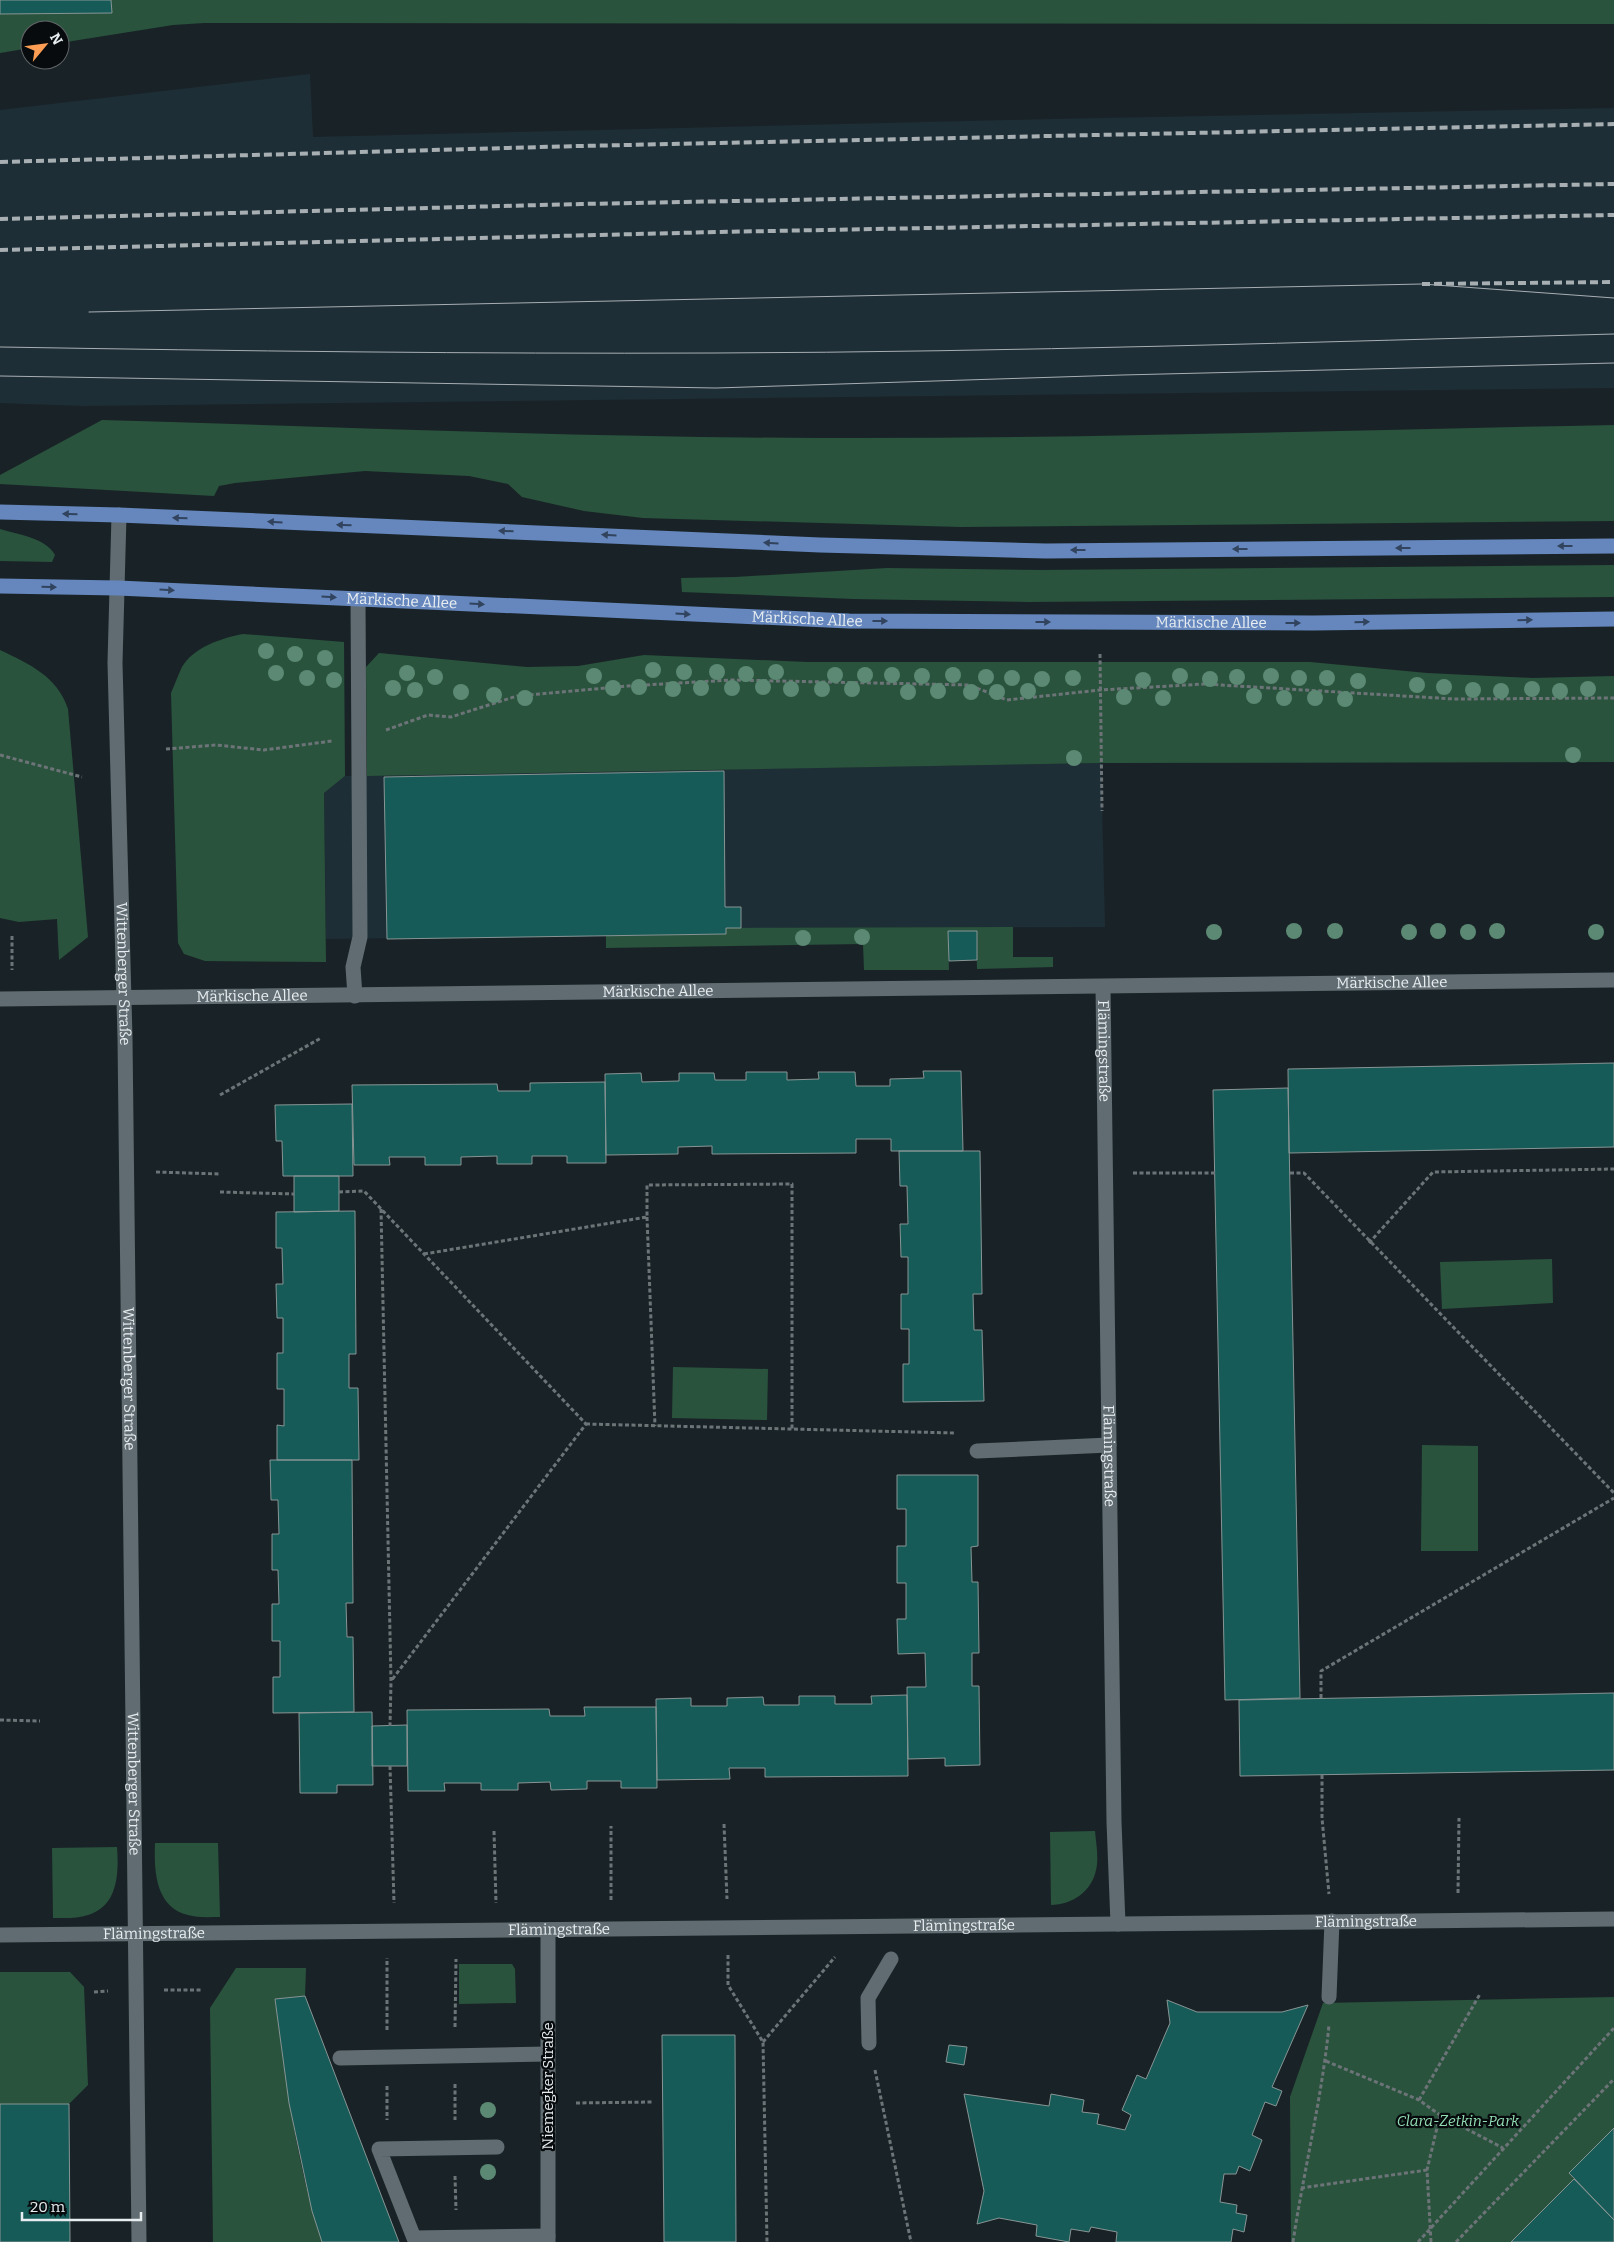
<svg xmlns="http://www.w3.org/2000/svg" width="1614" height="2242" font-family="Bitter,serif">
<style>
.built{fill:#1e2e36}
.green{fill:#2a533d}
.building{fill:#175b59;stroke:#879594}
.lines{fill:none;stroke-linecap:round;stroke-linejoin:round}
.path{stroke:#6c7478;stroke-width:3;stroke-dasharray:4 2.5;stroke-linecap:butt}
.lane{stroke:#606c71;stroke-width:15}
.street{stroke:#606c71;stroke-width:15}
.primary{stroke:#6587be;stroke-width:15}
.tram{stroke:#a8afb3;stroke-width:1}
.rail{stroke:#a8afb3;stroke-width:4;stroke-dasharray:8 4;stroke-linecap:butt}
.tree{fill:#5b8973}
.oneway{fill:#31435d}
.labels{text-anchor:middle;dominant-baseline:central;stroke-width:4.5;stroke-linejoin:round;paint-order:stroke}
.street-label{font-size:15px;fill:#e7edf0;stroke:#070b0d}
.park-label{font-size:15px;font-style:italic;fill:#91dcb2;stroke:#070b0d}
</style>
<rect width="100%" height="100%" fill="#192327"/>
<path class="built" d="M310 74 313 137 1053 119 1614 108V388L84 406 0 403V110Z
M1101 763 1105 927 726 928V934L326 939 324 793 345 776Z"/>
<path class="green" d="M0 0H1614V24L204 23 173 25 60 43V30H30V48L0 53Z
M102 420C340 427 578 437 816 438 1082 439 1348 430 1614 425V521L961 527 643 518 584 511 522 497 508 484 469 476 365 471 235 483 219 486 214 496 0 484V475Z
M0 529C18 535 45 537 55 555L52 562 0 561Z
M1614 565V597L1028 602 853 599 682 592 681 578 735 577 887 568 1041 570Z
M243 634 344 642 345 776 324 793 326 962 205 961 184 954 178 943 171 693C175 684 178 675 182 667 194 647 222 638 243 634Z
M0 650C29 664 57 676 68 709L88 937 59 960 57 919 19 922 0 918Z
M379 653 527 667 578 666 644 655 807 662H1310L1427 673 1532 678 1614 676V762L1101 763 367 776 366 667Z
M1013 927V957H1053V967L977 969 976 931 948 932 949 970H864L863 944 606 948V936L725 934 726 928Z
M1552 1259 1553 1303 1442 1309 1440 1262Z
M673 1367 768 1369 767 1420 672 1418Z
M1422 1445 1478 1446V1551H1421Z
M1095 1831C1096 1843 1099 1858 1096 1870 1092 1891 1072 1905 1051 1905L1050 1832Z
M155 1843H218L220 1917C209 1917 198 1918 188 1915 155 1907 154 1870 155 1843Z
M117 1847C119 1873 118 1906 88 1915 77 1919 64 1918 53 1918L52 1848Z
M459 1964H512L515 1969 516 2003 459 2004Z
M236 1968H306L305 1996 275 1999C286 2081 296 2163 322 2242H213L210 2008Z
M0 1972H70L84 1987 88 2085 69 2104H0Z
M1614 1997V2128L1569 2173 1574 2179 1511 2242H1291L1290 2097 1323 2003Z"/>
<path class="building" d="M0 0H111L112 13 0 14Z
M724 771 725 907H741V928H726V934L387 939 384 777Z
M948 931H977V960L949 961Z
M1614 1063V1147L1289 1153 1288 1069Z
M923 1071H961L963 1151H891V1139H856V1153L712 1154V1146L678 1147V1154L606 1155 605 1074 641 1073 642 1082 679 1081V1073H714L715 1080H746V1072H787V1080L819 1079 818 1072H855L856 1086H890V1079L924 1078Z
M605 1082 606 1163H567V1156H532V1164H497V1156L461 1157V1165H425V1157H389L390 1165H354L352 1085 497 1084 498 1091H530V1083Z
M1288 1088 1300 1698 1225 1700 1213 1090Z
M352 1104 353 1176H283L282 1141H276L275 1105Z
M899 1151H980L982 1294H973L974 1330H982L984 1401 903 1402V1364H909V1329H901V1294H908V1257H901L900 1224H908L907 1186H900Z
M294 1176H339V1211L294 1212Z
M355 1211 356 1354H349V1388H358L359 1460H277V1425L284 1426V1389H277V1353H283V1318H277L276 1284H283L282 1248H276V1212Z
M270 1460H352L353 1603H346L347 1637H353L354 1712 273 1713V1677H280V1641H272V1604H279L278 1570H272V1534H279L278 1500H271Z
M897 1475H978V1546L971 1547 972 1582H978L979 1653H972V1686H979L980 1765 945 1766V1758L908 1759 907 1687H926L925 1653 898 1654 897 1619H906V1583H897V1546H906V1509H897Z
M1614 1693V1770L1240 1776 1239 1700Z
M907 1695 908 1776 765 1777V1768H729L730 1779 657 1780 656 1699 691 1698V1706H727V1698L763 1697 764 1705H799V1696H835V1704H872L871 1696Z
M584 1707H656L657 1788H621V1781H587V1789L551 1790 550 1782 518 1783V1790H481V1783H444L445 1791H408L407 1710 549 1709 550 1716H585Z
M372 1712 373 1785H337V1793H300L299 1713Z
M407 1725V1766H372V1726Z
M305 1996 399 2242H322L312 2211 289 2103 275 1999Z
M1167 2000 1197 2012H1282L1308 2005 1272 2087 1282 2091 1276 2106 1265 2102 1252 2135 1262 2140 1250 2171 1239 2166 1236 2174H1224L1220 2202 1237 2205 1236 2213 1247 2215 1244 2232 1233 2229 1231 2242H1116L1117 2232 1091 2227 1089 2232 1071 2229 1069 2242 1036 2236 1037 2225 999 2218 977 2224 984 2191 964 2094 1049 2106 1051 2094 1084 2100 1082 2112 1099 2114 1097 2124 1125 2130 1131 2115 1122 2110 1137 2075 1146 2079 1170 2023Z
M662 2035H735L736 2242H664Z
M949 2045 967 2047 964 2065 946 2062Z
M0 2104H69L70 2242H0Z
M1614 2128V2220L1569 2173Z
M1574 2179 1614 2220V2242H1511Z"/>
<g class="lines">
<path class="path" d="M1100 654 1102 811
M386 730 428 715 451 717 517 696 628 686 731 680 969 685 1007 700 1100 690 1204 684 1454 699 1614 698
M166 749 216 745 264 750 332 741
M0 755 82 777
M12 936V970
M220 1095 321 1038
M156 1172 220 1174
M1133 1173H1215
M1290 1173H1304L1614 1493
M220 1192 294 1194
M339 1192 364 1191 586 1424 391 1681
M381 1209 391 1681 390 1726
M647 1217 655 1426
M1369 1243 1433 1172 1614 1169
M424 1254 647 1217V1185L792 1184V1429
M586 1424 955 1433
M1321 1698V1671L1614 1498
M0 1720 40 1721
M390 1766 394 1903
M1322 1775V1818L1329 1894
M724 1824 727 1899
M494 1831 496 1903
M1458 1893 1459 1818
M611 1900V1826
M728 1955V1985L763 2042 767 2242
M164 1990H203
M94 1992 108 1991
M455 2027 456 1959
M387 2030V1958
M763 2042 835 1957
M1326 2061 1419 2100 1440 2115 1503 2148
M875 2070 911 2242
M455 2084V2120
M387 2086V2120
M1419 2100 1480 1994
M576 2103 653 2102
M455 2176 456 2210
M1301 2188 1427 2170
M1293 2242C1304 2169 1322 2098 1329 2025
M1418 2242 1614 2028
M1431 2242 1427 2170 1440 2115
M1456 2242 1614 2079"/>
<g class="lane">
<path id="s1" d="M1103 987 1114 1822 1118 1924"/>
<path d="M355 996 353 967 360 937 358 599"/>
<path d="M977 1451 1109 1445"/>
<path d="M1329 1997 1332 1921"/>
<path d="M869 2043 868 1998 891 1959"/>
<path d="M340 2058 548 2054"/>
<path d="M497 2147 379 2149 414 2238 548 2236"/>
</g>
<g class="street">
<path id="s2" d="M119 515 115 663 125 1038 139 2242"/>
<path id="s3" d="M0 999 1614 980"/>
<path d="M548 1930V2242"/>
<path id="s4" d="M0 1935 1614 1919"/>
</g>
<g class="primary">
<path d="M0 512 119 515 820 545 1046 551 1614 546"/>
<path id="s5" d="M0 586 118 588 849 621 1313 623 1614 619"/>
</g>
<path class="tram" d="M89 312 1422 284 1614 298
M0 347C238 351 476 354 714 353 1014 352 1314 342 1614 334
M0 376 716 388 1122 375 1614 363"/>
<path class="rail" d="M0 162 579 146 1614 124
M0 219 581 204 1614 184
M0 250 718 232 1614 215
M1422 284 1614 282"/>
</g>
<g class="tree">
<circle cx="266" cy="651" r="8"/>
<circle cx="295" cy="654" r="8"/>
<circle cx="325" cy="658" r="8"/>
<circle cx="653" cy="670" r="8"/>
<circle cx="684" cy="672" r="8"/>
<circle cx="717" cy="672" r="8"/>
<circle cx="776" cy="672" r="8"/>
<circle cx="276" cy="673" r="8"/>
<circle cx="407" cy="673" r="8"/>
<circle cx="746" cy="674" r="8"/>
<circle cx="835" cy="675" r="8"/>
<circle cx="865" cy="675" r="8"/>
<circle cx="892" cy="675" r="8"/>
<circle cx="953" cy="675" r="8"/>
<circle cx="594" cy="676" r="8"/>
<circle cx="922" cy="676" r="8"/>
<circle cx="1180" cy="676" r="8"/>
<circle cx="1271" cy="676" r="8"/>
<circle cx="435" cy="677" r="8"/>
<circle cx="986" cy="677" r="8"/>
<circle cx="1237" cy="677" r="8"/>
<circle cx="307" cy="678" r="8"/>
<circle cx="1012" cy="678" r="8"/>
<circle cx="1073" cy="678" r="8"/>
<circle cx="1299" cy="678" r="8"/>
<circle cx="1327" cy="678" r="8"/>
<circle cx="1042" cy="679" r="8"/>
<circle cx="1210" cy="679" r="8"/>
<circle cx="334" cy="680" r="8"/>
<circle cx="1143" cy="680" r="8"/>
<circle cx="1358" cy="681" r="8"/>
<circle cx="1417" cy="685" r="8"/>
<circle cx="639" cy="687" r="8"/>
<circle cx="763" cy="687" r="8"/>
<circle cx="1444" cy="687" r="8"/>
<circle cx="393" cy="688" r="8"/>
<circle cx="613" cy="688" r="8"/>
<circle cx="701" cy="688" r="8"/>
<circle cx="732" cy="688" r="8"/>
<circle cx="673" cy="689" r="8"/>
<circle cx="791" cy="689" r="8"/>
<circle cx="822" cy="689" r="8"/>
<circle cx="852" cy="689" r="8"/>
<circle cx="1532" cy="689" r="8"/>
<circle cx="1588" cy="689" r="8"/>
<circle cx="415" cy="690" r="8"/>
<circle cx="1473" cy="690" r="8"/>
<circle cx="938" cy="691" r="8"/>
<circle cx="1028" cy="691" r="8"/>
<circle cx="1501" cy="691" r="8"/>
<circle cx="1560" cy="691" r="8"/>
<circle cx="461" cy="692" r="8"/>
<circle cx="908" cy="692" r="8"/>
<circle cx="971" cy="692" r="8"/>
<circle cx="997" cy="692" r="8"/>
<circle cx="494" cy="695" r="8"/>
<circle cx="1254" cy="696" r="8"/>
<circle cx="1124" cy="697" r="8"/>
<circle cx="525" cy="698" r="8"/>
<circle cx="1163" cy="698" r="8"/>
<circle cx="1284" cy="698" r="8"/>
<circle cx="1315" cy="698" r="8"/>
<circle cx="1345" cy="699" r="8"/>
<circle cx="1573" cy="755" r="8"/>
<circle cx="1074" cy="758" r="8"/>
<circle cx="1294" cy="931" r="8"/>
<circle cx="1335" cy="931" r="8"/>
<circle cx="1438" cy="931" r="8"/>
<circle cx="1497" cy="931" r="8"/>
<circle cx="1214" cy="932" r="8"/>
<circle cx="1409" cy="932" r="8"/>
<circle cx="1468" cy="932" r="8"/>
<circle cx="1596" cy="932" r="8"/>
<circle cx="862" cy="937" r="8"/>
<circle cx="803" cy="938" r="8"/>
<circle cx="488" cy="2110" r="8"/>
<circle cx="488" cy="2172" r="8"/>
</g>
<defs><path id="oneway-solid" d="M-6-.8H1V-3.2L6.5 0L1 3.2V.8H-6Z" transform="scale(1.25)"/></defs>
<g class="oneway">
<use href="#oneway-solid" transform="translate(70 514) rotate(-179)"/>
<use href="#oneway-solid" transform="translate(180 518) rotate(-178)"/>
<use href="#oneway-solid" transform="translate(275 522) rotate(-177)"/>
<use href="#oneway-solid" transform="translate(344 525) rotate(-178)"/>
<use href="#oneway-solid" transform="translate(506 531) rotate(-178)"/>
<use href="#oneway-solid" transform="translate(609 535) rotate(-177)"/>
<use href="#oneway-solid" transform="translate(771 543) rotate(-177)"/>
<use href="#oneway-solid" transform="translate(1565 546) rotate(180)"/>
<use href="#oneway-solid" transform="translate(1403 548) rotate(180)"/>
<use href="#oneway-solid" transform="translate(1240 549) rotate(180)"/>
<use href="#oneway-solid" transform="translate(1078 550) rotate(180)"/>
<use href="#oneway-solid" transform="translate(49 587) rotate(1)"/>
<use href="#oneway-solid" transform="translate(167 590) rotate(3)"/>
<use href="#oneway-solid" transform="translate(329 597) rotate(3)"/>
<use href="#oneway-solid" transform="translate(477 604) rotate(3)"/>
<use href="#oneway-solid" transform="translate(683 614) rotate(3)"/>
<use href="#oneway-solid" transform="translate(1525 620) rotate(-1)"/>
<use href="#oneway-solid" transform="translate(880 621)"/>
<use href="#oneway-solid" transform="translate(1043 622)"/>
<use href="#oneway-solid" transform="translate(1362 622) rotate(-1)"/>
<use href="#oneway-solid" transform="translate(1293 623)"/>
</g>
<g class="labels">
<g class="street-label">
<text stroke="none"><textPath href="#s5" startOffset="402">Märkische Allee</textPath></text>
<text stroke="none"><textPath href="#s5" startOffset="808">Märkische Allee</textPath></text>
<text stroke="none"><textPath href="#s5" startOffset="1212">Märkische Allee</textPath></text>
<text stroke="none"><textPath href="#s2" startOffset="459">Wittenberger Straße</textPath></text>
<text stroke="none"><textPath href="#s3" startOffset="1392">Märkische Allee</textPath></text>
<text stroke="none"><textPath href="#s3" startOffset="658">Märkische Allee</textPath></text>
<text stroke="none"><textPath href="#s3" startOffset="252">Märkische Allee</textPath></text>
<text stroke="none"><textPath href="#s1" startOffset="64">Flämingstraße</textPath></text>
<text stroke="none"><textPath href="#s2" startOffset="864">Wittenberger Straße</textPath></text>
<text stroke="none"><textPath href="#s1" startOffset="469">Flämingstraße</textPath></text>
<text stroke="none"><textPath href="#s2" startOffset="1269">Wittenberger Straße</textPath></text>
<text stroke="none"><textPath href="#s4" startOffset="1366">Flämingstraße</textPath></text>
<text stroke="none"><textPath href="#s4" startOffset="964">Flämingstraße</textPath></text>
<text stroke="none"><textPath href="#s4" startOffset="559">Flämingstraße</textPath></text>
<text stroke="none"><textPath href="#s4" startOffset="154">Flämingstraße</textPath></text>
<text transform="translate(548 2086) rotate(-90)">Niemegker Straße</text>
</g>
<g class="park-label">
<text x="1458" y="2121">Clara-Zetkin-Park</text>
</g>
</g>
<g transform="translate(45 45) rotate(61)"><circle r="24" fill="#070b0d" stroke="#616568"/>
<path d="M0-4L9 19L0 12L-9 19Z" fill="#fc9d53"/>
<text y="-8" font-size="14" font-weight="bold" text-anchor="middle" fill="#e7edf0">N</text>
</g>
<path d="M22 2212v8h119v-8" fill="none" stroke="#e7edf0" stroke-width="2.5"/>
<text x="30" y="2212" font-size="15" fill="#e7edf0" stroke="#070b0d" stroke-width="4" paint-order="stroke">20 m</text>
</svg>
